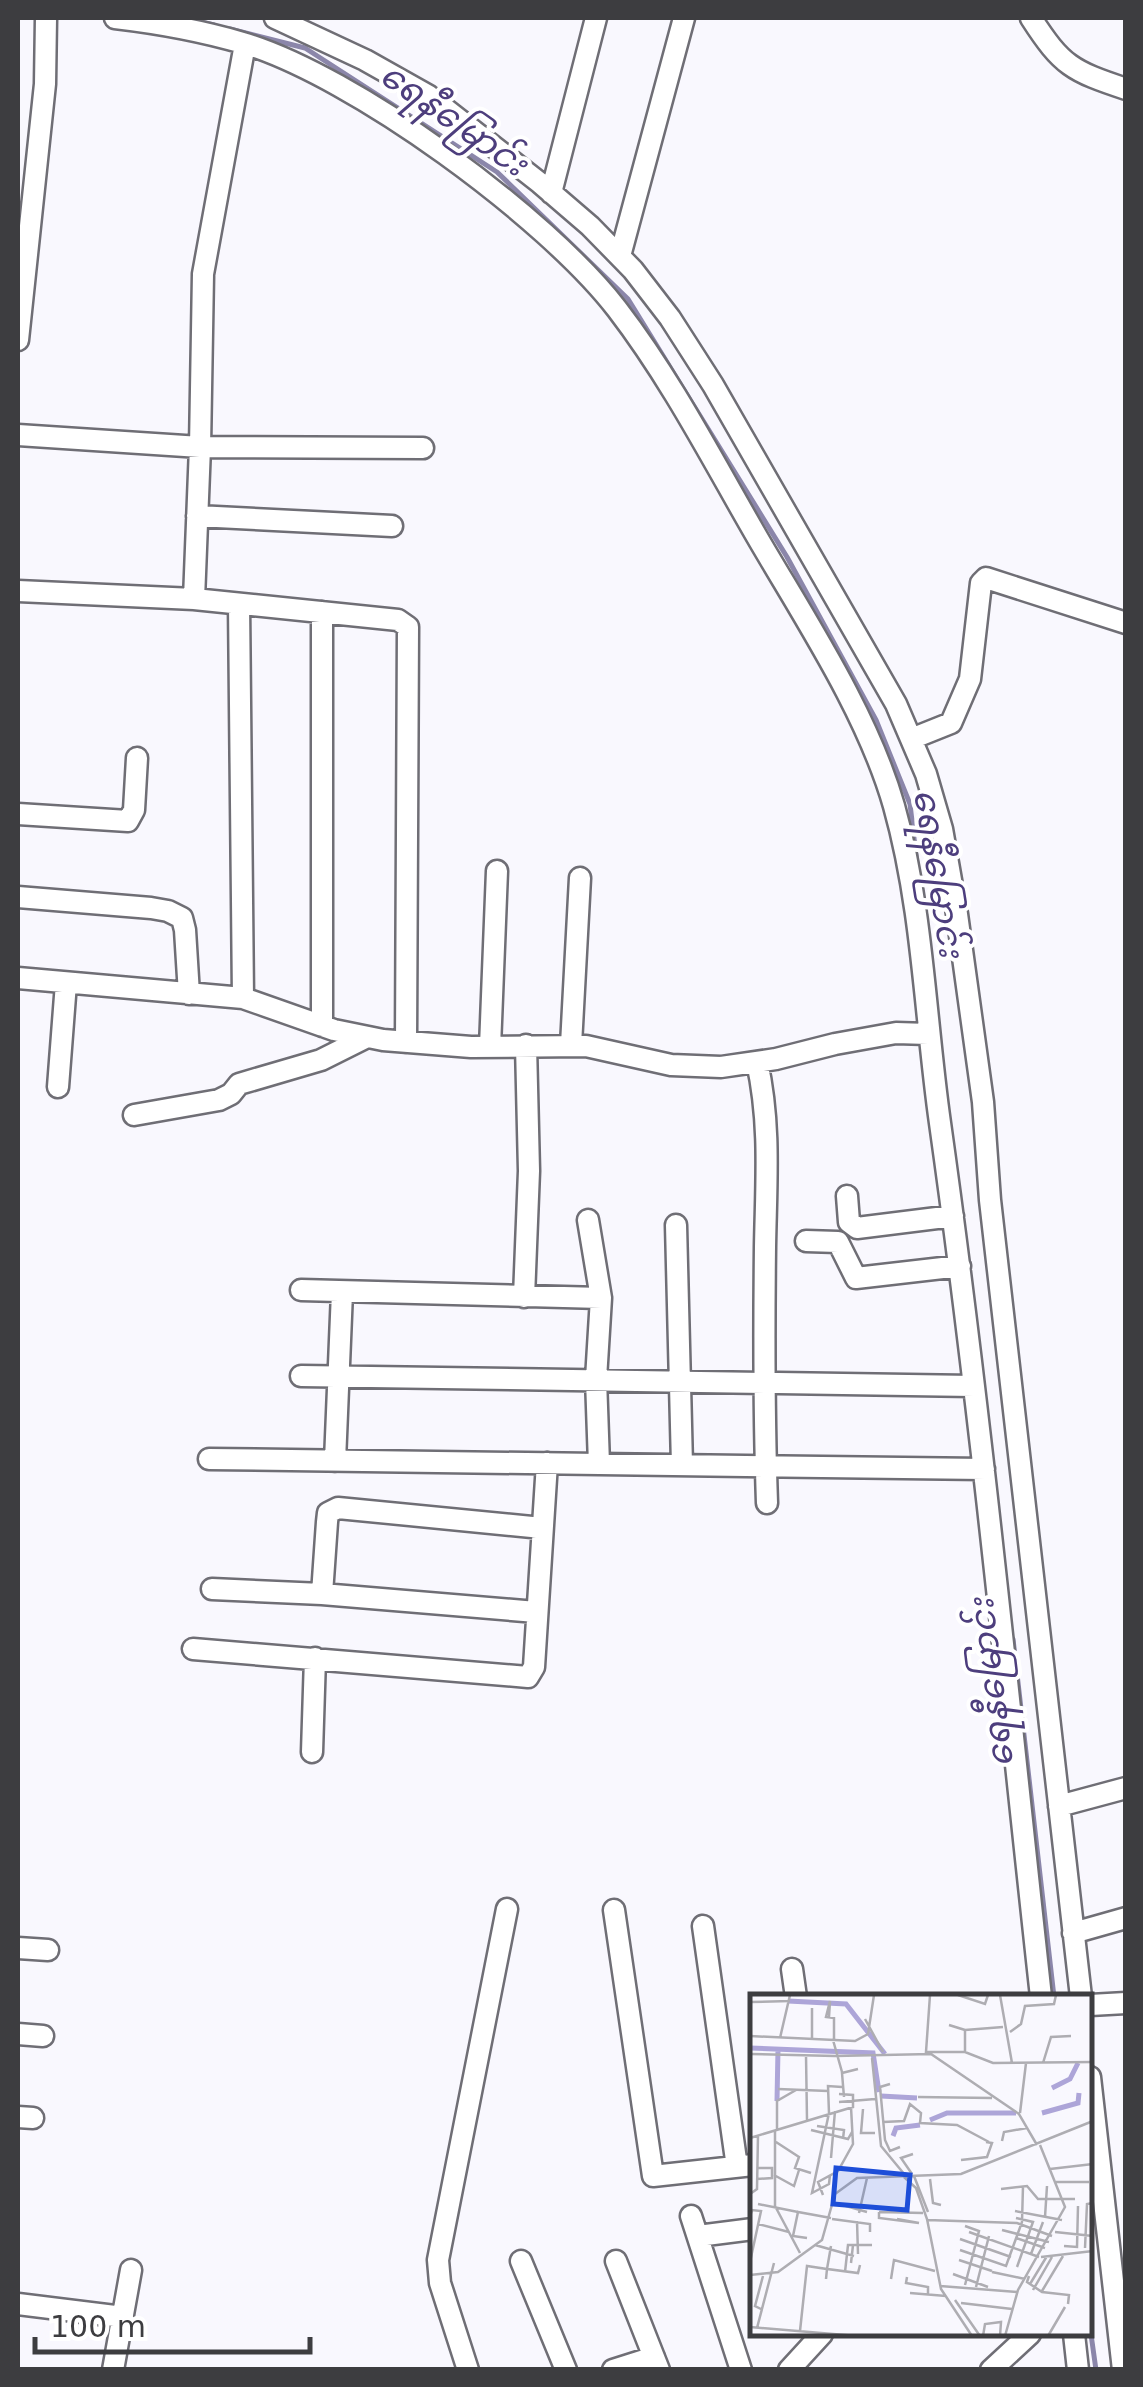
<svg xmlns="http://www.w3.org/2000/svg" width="1143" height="2387" font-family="'DejaVu Sans','Noto Sans Myanmar',sans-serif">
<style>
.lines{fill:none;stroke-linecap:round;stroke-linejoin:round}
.stream{stroke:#8b86aa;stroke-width:5}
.street-casing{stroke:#6f6e75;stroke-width:25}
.street{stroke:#fff;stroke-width:20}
.labels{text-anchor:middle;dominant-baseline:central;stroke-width:8;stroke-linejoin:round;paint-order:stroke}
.water-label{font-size:35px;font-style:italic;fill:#4d3e7d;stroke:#fff}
.inset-river{fill:none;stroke:#ada5d8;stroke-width:5}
.inset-road{fill:none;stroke:#aeadb2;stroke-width:2.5}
.view{fill:#1d4ed8;fill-opacity:0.15;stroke:#1d4ed8;stroke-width:5}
.inset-edge{fill:none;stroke:#3d3d40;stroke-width:5}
</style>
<rect width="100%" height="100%" fill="#f9f8fe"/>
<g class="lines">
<path class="stream" d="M183 18 214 25
M230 29 305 48 497 172 628 299 787 557 876 720 910 804 917 864
M1013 1639 1054 1997
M1090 2327 1096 2370"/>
<defs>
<path id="street" d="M115 18C158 23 202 31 243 43 354 76 546 217 617 309 673 382 714 463 760 542 808 624 868 715 894 806 923 909 925 1018 940 1123 981 1414 1009 1706 1041 1997
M275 18 365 60 429 96 540 183 590 226 633 270 670 318 713 385 896 704 926 774 942 829 957 914 983 1102 990 1200 1081 1997
M1031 18C1062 66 1072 71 1126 89
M245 44 203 274 200 447 423 448
M551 193 596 18
M620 256 684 18
M18 340 45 84 46 18
M18 435 200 447 194 599 18 591
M197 516 392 526
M194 599 398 620 408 627 406 1042
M239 604 243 998
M322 612V1026
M911 739 951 723 970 679 981 583 986 578 1126 623
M18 814 128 821 134 810 137 758
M18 897 151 908 168 911 182 918 185 930 189 994
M18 978 243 998 334 1030 383 1040 471 1047 586 1046 671 1065 721 1067 776 1059 835 1044 896 1033 928 1034
M571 1045 580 878
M490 1047 497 871
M757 1062C771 1124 766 1185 765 1247 764 1333 764 1418 767 1503
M58 1087 66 983
M134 1115 219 1100 231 1094 239 1084 321 1060 367 1037
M847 1196 849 1222 857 1228 953 1216
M588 1220 601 1298 596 1379 599 1464
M676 1225 682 1465
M806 1241 838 1242 856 1278 960 1266
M301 1290 601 1298
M524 1297 529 1171 526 1045
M301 1376 973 1386
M209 1459 984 1469
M335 1461 342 1292
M212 1589 322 1594
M536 1612 322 1594 327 1522 328 1513 338 1508 542 1528
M193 1649 528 1677 534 1667 547 1463
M312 1752 315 1658
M1059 1806 1126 1788
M614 1910 653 2176 753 2165
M703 1926 737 2167
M1073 1933 1126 1918
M18 1948 48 1950
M792 1969 796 1997
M1090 2005 1126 2003
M18 2034 43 2036
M1090 2077 1123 2370
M18 2117 33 2118
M691 2216 741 2370
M698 2236 753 2229
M521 2261 566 2370
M616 2261 659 2370
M18 2304 123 2317
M1074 2334 1078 2370
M113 2370 131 2270
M468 2370 440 2283 438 2260 507 1909
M613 2370 654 2357
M789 2370 822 2334
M991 2370 1030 2334"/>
</defs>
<use href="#street" class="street-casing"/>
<use href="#street" class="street"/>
</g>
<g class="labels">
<g class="water-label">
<text transform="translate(454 119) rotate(35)">ရေနီမြောင်း</text>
<text transform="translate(939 873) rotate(81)">ရေနီမြောင်း</text>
<text transform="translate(991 1683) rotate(-97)">ရေနီမြောင်း</text>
</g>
</g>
<g transform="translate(750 1994)">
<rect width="342" height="342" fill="#f9f8fe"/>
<path class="inset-river" d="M38 7 96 10 135 60M0 54 123 59 129 98M302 94 320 85 328 69M131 102 167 104M27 107 28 55M292 119 328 109 329 99M180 126 197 119H266M143 142 146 134 170 131"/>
<path class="inset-road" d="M180 1 176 58H215L243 69 343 68M208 1 235 10 238 1M250 1 262 69M0 8 40 7M79 23 80 7 76 23 84 24V46M115 25 133 58M199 31 215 36V58M215 36 253 33M260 38 271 30 275 12 304 10 306 1M0 42 105 47 118 40 124 1M30 44 40 1M62 45V14M83 46 92 78M0 60 85 62M56 61 57 126M85 62 181 60 269 120 287 151M122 64 131 152 155 181M293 69 301 43 321 42M140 90 130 93 135 146 140 157 150 153M28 95 78 97M94 103 92 79 108 75M168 103 242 104M89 108 125 105M113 115 111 139H125M79 119 62 199 79 190 80 181M79 119 78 92 92 93M270 119 276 69M133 128 154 127 160 110 171 119 170 129 207 131 239 148M67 132 94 136 93 145M25 136V212L50 259M27 136V107L46 96M61 136 98 145 102 138M0 144 103 113V101L89 100M252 147 254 138 277 134M26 148 49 163 45 174 61 179M81 164 85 117M211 166 237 163 242 149 236 148M300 175 343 170M162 180 151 164 163 160M24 181 44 192 49 176M164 182 178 218M154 183 166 194 177 225 191 295 222 342M7 185 22 184V174H8M180 185 183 209 191 211M306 188H339M251 195 277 192 288 205H325M0 200 7 195 8 141M73 201 68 188 88 177 103 150 101 113M82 208 117 218M8 210 48 218M265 217 312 226M129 218V224L169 229 147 225M129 218 173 219M109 219 117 184M0 222 2 216 11 217 0 268M295 223 297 192M266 224 283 228 267 273M82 225 120 230V238M177 226 267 229 302 242M107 227 108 260M8 230 39 238M215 232 229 237 215 291M252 236 299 248M219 238 289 263M305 238 343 242M57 244 43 242 48 218 81 224M266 244 295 254M210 245 261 263M65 251 104 262M314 252 327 253 328 212M335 254 337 210 343 209M210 256 256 272 272 228 273 192M281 260 293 228M291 263 343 257M209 266 242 277M101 269 103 251H122M95 278 98 251H103M242 278 275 285M203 280 238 293M0 281 28 278 72 246 85 200 107 184 211 180 343 127M279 282 277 288 292 298 319 301 318 310M157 283 156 289 178 293V301M76 285 77 275 108 279 110 271M141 285 144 266 185 277M280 290 297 262M190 292 267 298M226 293 239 242M283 296 302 263M292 297 313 262M160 299 196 302M205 306 230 342M211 309 262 315M11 315 5 312 13 282M0 333 107 342M7 334 24 269M50 337 57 272 77 275 81 252M233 342 235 330 251 328 250 342M255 342 268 296 315 213 290 151M298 342 315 313"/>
<path class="view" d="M86 174 160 181 157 216 83 210Z"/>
<rect width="342" height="342" class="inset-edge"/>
</g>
<rect width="1143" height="2387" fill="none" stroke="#3d3d40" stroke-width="40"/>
<path d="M35 2337v15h275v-15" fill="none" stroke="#3d3d40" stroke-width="5"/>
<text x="50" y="2337" font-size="30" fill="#3d3d40" stroke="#ffffff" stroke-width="8" paint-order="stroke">100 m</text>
</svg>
